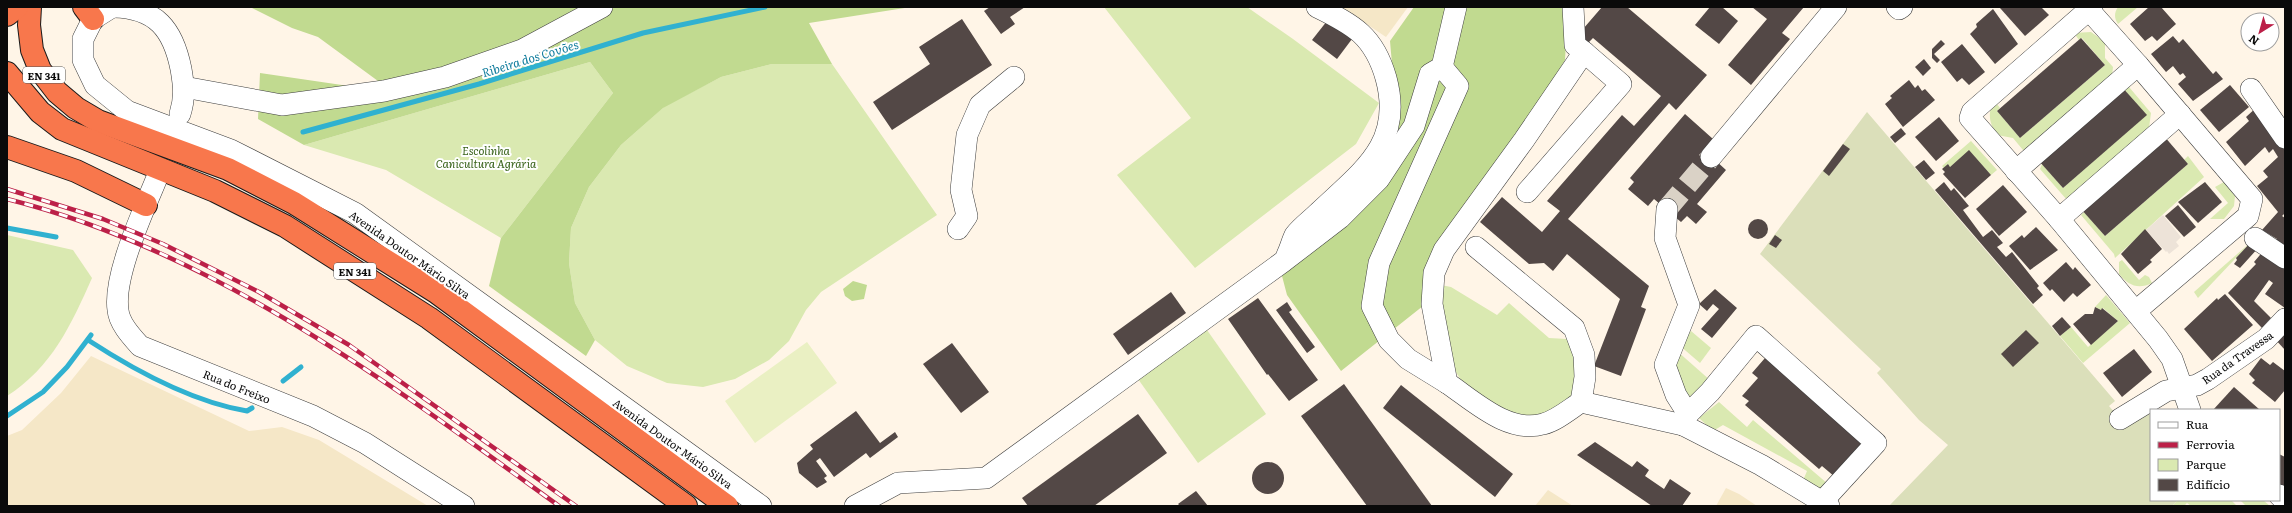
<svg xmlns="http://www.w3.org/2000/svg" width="2292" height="513" font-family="Literata,serif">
  <rect width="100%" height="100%" fill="#fff5e7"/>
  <g fill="#f5e7c7">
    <polygon points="1341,7 1408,7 1386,37"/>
    <polygon points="91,356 249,431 282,427 319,440 428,506 7,506 7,436 22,430 61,393"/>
    <polygon points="1726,488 1739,494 1757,506 1716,506"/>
    <polygon points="1548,490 1573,506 1535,506"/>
  </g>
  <g fill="#dae9b1">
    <polygon points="1104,7 1247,7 1293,39 1379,103 1356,144 1195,268 1117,175 1191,118"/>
    <path d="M 2118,7 L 2138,7 L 2118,24 C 2114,18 2114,13 2118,7 Z"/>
    <path d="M 2091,32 L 2105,42 L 2105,58 L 2113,67 L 2112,76 L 2027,150 L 2023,150 L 2013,138 L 1997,135 C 1991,125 1988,119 1991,107 L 1997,104 L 2000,108 L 1997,111 L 2020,138 L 2105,65 L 2082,38 L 2079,40 L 2074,33 Z"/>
    <polygon points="590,62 613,93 501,238 386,170 304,145"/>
    <polygon points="772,64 832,64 937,215 821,292 806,310 789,341 769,360 735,379 703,387 667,383 627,366 595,340 575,303 569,263 571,228 589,187 621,145 665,106 721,77"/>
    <polygon points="2122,87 2129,87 2151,113 2149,128 2067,200 2040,169 2042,164 2063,188 2146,115"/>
    <polygon points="1971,141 1997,170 1991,175 1969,151 1950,167 1948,164 1944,168 1942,166"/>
    <polygon points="2188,156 2204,177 2115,258 2114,254 2081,215 2084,212 2105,236 2188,164 2184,160"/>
    <polygon points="2224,182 2235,196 2234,206 2224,219 2210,219 2228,203 2215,187"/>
    <path d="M 7,235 L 73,250 L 92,278 C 71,325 52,367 7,396 Z"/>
    <polygon points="2252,241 2198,298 2194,292"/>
    <path d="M 2122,260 L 2139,280 L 2145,275 L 2149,277 L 2152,283 C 2138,290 2128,285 2119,274 L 2119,262 Z"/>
    <polygon points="1441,285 1451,287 1497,315 1509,303 1549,338 1567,339 1578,358 1572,401 1550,412 1525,417 1508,414 1464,385 1454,369 1441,325"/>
    <polygon points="2106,295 2130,323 2083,363 2060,336 2071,327 2088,347 2118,321 2103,308 2101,310 2095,307"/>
    <polygon points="1207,330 1266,414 1198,463 1138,379"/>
    <polygon points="1691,331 1711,348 1700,363 1679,345"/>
    <polygon points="1677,351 1711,381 1691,403 1676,372"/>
    <polygon points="1719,402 1747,427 1753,420 1828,484 1822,490 1802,483 1807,471 1723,425 1713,431 1699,418"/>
    <polygon points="2178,500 2231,500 2237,506 2191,506 2187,503 2184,506 2172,506"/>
    <polygon points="2240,500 2263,500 2270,506 2246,506"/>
  </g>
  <g fill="#c1da90">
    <polygon points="250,7 911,7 809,23 832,64 772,64 721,77 663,108 621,145 589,187 571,228 569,263 575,303 595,340 586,356 489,286 501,238 613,93 590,62 304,145 258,119 260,73 383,91 378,81 318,37 292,28"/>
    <polygon points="1414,7 1568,7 1565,60 1518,137 1429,261 1428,302 1341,371 1287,295 1282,276 1311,251 1370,167 1395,98 1390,41"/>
    <polygon points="853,281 867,285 864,299 852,301 845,296 843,289"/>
  </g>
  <polygon fill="#dbdfba" points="1867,112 2115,401 2109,406 2120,419 2151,412 2151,500 2178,500 2172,506 1889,506 1948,445 1919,420 1877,373 1881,369 1760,254"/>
  <polygon fill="#eaf0c3" points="807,342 837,383 755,443 725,401"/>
  <polygon fill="#ede3d8" points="2163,215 2181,237 2176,242 2179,246 2169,254 2167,251 2166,252 2146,230"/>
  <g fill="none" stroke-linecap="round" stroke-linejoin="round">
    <g stroke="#30b1d0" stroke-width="5">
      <polyline points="303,132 479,84 643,33 765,7"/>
      <polyline points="7,228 56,237"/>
      <path d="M 88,340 C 134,370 193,402 247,411 L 252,408"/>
      <polyline points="283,381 301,367"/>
      <polyline points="7,416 43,392 67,367 91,335"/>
    </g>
  </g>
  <g fill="#534846">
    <polygon points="990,7 1025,7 1010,17 1015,24 1001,34 984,11"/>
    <polygon points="1602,7 1627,7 1707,75 1676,110 1669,103 1568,219 1649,286 1641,307 1646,309 1621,376 1594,366 1620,299 1567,254 1553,271 1544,263 1529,264 1480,222 1502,197 1542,232 1560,211 1547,201 1622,115 1634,126 1661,96 1593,38 1587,44 1577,36"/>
    <polygon points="1710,7 1722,7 1738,21 1719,44 1695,25"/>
    <polygon points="1752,7 1804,7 1782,33 1790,39 1751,85 1728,65 1767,19"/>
    <polygon points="2002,7 2041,7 2049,15 2025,36 2000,8"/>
    <polygon points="2149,7 2161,7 2176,24 2157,41 2152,36 2145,41 2130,24"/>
    <polygon points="1993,9 2018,44 1995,64 1970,34 1977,27 1976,24"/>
    <polygon points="962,19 992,65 892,130 873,102 930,64 919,47"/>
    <polygon points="1327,21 1352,39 1337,59 1312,40"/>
    <polygon points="2173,36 2179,43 2183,39 2213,74 2216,71 2223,79 2193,101 2178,84 2186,77 2183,73 2180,75 2173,66 2166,72 2151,54"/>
    <polygon points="2081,38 2105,65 2020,138 1997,111"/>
    <polygon points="1941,40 1945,44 1934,54 1940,60 1937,63 1932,58 1932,49"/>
    <polygon points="1962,44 1985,72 1969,85 1962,78 1957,82 1941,62"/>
    <polygon points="1924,59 1931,68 1923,76 1915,67"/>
    <polygon points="1909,80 1915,88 1918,85 1922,91 1925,89 1935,100 1903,127 1885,104 1892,98 1890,96"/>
    <polygon points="2230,85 2249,107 2219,132 2200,110"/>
    <polygon points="2122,87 2147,115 2063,188 2039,161"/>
    <polygon points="2258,106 2285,145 2285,213 2282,216 2285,218 2285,255 2272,246 2277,239 2262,230 2278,212 2257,186 2268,177 2263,171 2278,157 2273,149 2269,153 2265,147 2245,166 2226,142 2249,121 2246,117"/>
    <polygon points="1685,114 1713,139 1704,150 1726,170 1697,204 1707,212 1696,224 1687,216 1681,222 1654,199 1648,206 1628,189 1634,182 1630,178"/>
    <polygon points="1939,117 1959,141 1936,161 1915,137"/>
    <polygon points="1901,128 1906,134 1895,143 1890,137"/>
    <polygon points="2164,136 2188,164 2105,236 2081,209"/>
    <polygon points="1843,144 1850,149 1829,176 1823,171"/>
    <polygon points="1969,150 1991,175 1965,198 1943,174 1945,172 1942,169 1948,164 1950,167"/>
    <polygon points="1924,160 1935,173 1926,180 1915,167"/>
    <polygon points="1944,182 1951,191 1954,188 1969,206 1963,210 1983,237 1992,230 2003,243 1997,247 2006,257 2012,252 2039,286 2037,288 2043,295 2033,304 1935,190"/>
    <polygon points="2205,182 2222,202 2198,223 2178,202"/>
    <polygon points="2003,185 2027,212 1999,236 1976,209"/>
    <polygon points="2178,205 2196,227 2184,237 2165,216"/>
    <circle cx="1758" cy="229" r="10"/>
    <polygon points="2036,227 2058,250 2030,270 2009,246 2022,235 2024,238"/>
    <polygon points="2145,229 2162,249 2150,260 2152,262 2138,274 2121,254"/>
    <polygon points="1775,235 1782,240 1776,248 1769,244"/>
    <polygon points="2252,241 2259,247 2240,268 2234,264 2237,260 2236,258"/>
    <polygon points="2265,249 2273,260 2283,268 2285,266 2285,308 2265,294 2273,283 2269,280 2254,301 2271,318 2262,328 2228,293 2256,264 2254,262"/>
    <polygon points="2066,262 2073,270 2075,267 2091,285 2077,297 2073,293 2064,302 2052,289 2050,291 2043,283"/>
    <polygon points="1715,289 1737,308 1712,338 1701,329 1719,309 1713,304 1707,311 1699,304"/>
    <polygon points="1171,292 1186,313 1128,355 1113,334"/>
    <polygon points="2225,294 2253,325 2212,361 2184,329 2217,298 2218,300"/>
    <polygon points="1258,298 1318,380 1289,401 1268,374 1267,375 1228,319"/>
    <polygon points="1287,302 1292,310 1289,312 1315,347 1307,353 1276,310"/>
    <polygon points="2095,307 2101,310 2102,308 2118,321 2091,345 2073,324 2085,314 2093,314"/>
    <polygon points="2062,317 2071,327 2060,336 2052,326"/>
    <polygon points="2285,325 2285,350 2275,339"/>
    <polygon points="2026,330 2039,343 2013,367 2001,354"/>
    <polygon points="952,343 989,392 961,413 923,364"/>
    <polygon points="2134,349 2152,372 2122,397 2103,373"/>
    <polygon points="1765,358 1864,444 1835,477 1822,466 1819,469 1745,405 1749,401 1742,396 1758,378 1752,373"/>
    <polygon points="2261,358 2270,365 2273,362 2285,371 2285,390 2275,402 2252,383 2255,380 2249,374"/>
    <polygon points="1344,384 1432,506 1367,506 1301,416"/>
    <polygon points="1401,385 1513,474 1495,497 1383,408"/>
    <polygon points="2234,387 2260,410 2213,410"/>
    <polygon points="856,411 880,443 895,432 898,437 870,458 866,453 834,477 820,458 816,461 827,476 824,478 827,482 817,488 799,473 797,463 813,449 810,445"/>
    <polygon points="1138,414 1167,453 1094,506 1028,506 1022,498"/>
    <polygon points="1595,442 1632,467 1637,461 1649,470 1645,476 1664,489 1670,479 1691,493 1682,506 1652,506 1577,455"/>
    <polygon points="2279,454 2285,457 2285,489 2279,483"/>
    <circle cx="1268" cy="478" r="16"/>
    <polygon points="1196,491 1208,506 1180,506 1178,504"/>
  </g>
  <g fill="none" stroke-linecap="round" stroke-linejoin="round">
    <polyline stroke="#dad2c6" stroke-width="21" stroke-dasharray="21 10" stroke-linecap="butt" points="1667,209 1711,157"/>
    <g stroke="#3d3d3d" stroke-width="22">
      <g id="minor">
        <polyline points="112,7 93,19 83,39 83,60 95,85 127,111 231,150 355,213 761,506"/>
        <path d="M 114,7 C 156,8 173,29 181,69 C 184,86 185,98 180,114"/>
        <polyline points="1573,7 1575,45 1584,52"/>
        <polyline points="1897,7 1899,9 1902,7"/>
        <polyline points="2092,7 1972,112 1970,118 2059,219 2158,339 2172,359 2190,410"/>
        <polyline points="2089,10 2138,65 2252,199 2248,216 2136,311"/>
        <polyline points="1442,67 1458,86 1379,263 1372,306 1389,340 1408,359 1447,383"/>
        <polyline points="184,87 282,105 384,91 445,77 522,50 602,7"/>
        <polyline points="2251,89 2285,138"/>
        <polyline points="1711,157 1836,7"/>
        <polyline points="2016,171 2138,65"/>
        <path d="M 156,180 C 143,212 113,276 118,310 C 119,323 131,336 140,346 L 313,416 L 365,443 L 464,506"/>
        <path d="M 1527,192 L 1621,84 L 1584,52 L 1524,140 L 1444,250 L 1434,273 L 1432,304 L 1447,383 C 1474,401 1508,434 1543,424 C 1556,421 1570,409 1581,402 L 1683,425"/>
        <polyline points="1667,209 1665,238 1689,305 1665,365 1676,395 1688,414 1683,425 1761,465 1829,506"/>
        <polyline points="2059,219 2180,114"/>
        <polyline points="958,229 967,216 961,190 967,135 980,105 1014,77"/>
        <polyline points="2255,238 2285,258"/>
        <polyline points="1476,247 1574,328 1584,355 1585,377 1581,402"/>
        <path d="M 1287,255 C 1290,249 1292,241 1295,235 C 1301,227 1312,219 1319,212 C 1362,171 1404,144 1386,78 C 1374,36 1354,25 1317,7"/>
        <polyline points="1688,414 1710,392 1756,336 1876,443 1822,502"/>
        <polyline points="2120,419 2166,391 2197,385 2208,379 2266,339 2285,319"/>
        <polyline points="2279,495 2285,501"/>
        <polyline points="855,506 898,483 986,478 1284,261 1340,218 1379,179 1414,126 1430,74 1442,67 1456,7"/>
      </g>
    </g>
    <g stroke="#1b1b1b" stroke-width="24">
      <g id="highway">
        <polyline points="30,7 29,25 32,50 40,70 57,92 76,108 98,121 228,169 294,203 436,292 727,506"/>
        <polyline points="84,7 93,19"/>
        <polyline points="7,15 17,7"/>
        <polyline points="7,73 40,112 62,129 215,191 285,226 429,318 686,506"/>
        <polyline points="7,147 76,171 146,205"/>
      </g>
    </g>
    <use href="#minor" stroke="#fff" stroke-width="21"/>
    <use href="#highway" stroke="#f8774c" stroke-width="22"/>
    <g stroke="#bc2048" stroke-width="4.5">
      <g id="rail">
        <polyline points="7,189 103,219 163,244 259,292 349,345 576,506"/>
        <path d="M 7,199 C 214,251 389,383 559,506"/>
      </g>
    </g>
    <use href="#rail" stroke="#fff" stroke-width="3" stroke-dasharray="9" stroke-linecap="butt"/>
  </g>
  <g text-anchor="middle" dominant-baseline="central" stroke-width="4" stroke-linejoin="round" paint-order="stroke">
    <g fill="#fff" stroke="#545454" stroke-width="1">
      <rect x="23" y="67" width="42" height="16" rx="3"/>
      <rect x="334" y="263" width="42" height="16" rx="3"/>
    </g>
    <g font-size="10" font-weight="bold" fill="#0a0a0a">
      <text x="44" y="75">EN 341</text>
      <text x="355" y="271">EN 341</text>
    </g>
    <g font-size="11" font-style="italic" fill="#38621a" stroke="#fff">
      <text x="486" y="150">Escolinha<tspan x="486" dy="13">Canicultura Agrária</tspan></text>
    </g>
    <g font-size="11" fill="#0a0a0a" stroke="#fff">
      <text transform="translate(410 254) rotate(35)">Avenida Doutor Mário Silva</text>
      <text transform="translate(2237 357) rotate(-35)">Rua da Travessa</text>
      <text transform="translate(237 386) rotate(22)">Rua do Freixo</text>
      <text transform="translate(673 443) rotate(36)">Avenida Doutor Mário Silva</text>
    </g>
    <g font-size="12" font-style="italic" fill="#127d9d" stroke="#fff">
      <text transform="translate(530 58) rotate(-17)">Ribeira dos Covões</text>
    </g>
  </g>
  <rect width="2292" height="513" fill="none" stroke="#0a0a0a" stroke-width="16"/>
  <rect x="2150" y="409" width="130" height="92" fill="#ffffff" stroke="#9d9d9d"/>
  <rect x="2158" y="422" width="20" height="6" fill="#ffffff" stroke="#9d9d9d"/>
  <text x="2186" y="429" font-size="12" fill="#0a0a0a">Rua</text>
  <rect x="2158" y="442" width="20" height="6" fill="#bc2048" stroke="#9d9d9d"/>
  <text x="2186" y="449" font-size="12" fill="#0a0a0a">Ferrovia</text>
  <rect x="2158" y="459" width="20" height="12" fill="#dae9b1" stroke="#9d9d9d"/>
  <text x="2186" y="469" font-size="12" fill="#0a0a0a">Parque</text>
  <rect x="2158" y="479" width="20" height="12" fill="#534846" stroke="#9d9d9d"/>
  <text x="2186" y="489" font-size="12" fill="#0a0a0a">Edifício</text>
  <g transform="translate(2260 32) rotate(217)"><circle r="19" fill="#ffffff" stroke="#9d9d9d"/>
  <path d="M0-3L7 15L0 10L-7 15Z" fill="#bc2048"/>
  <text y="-6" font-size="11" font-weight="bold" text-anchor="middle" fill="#0a0a0a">N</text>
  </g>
</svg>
